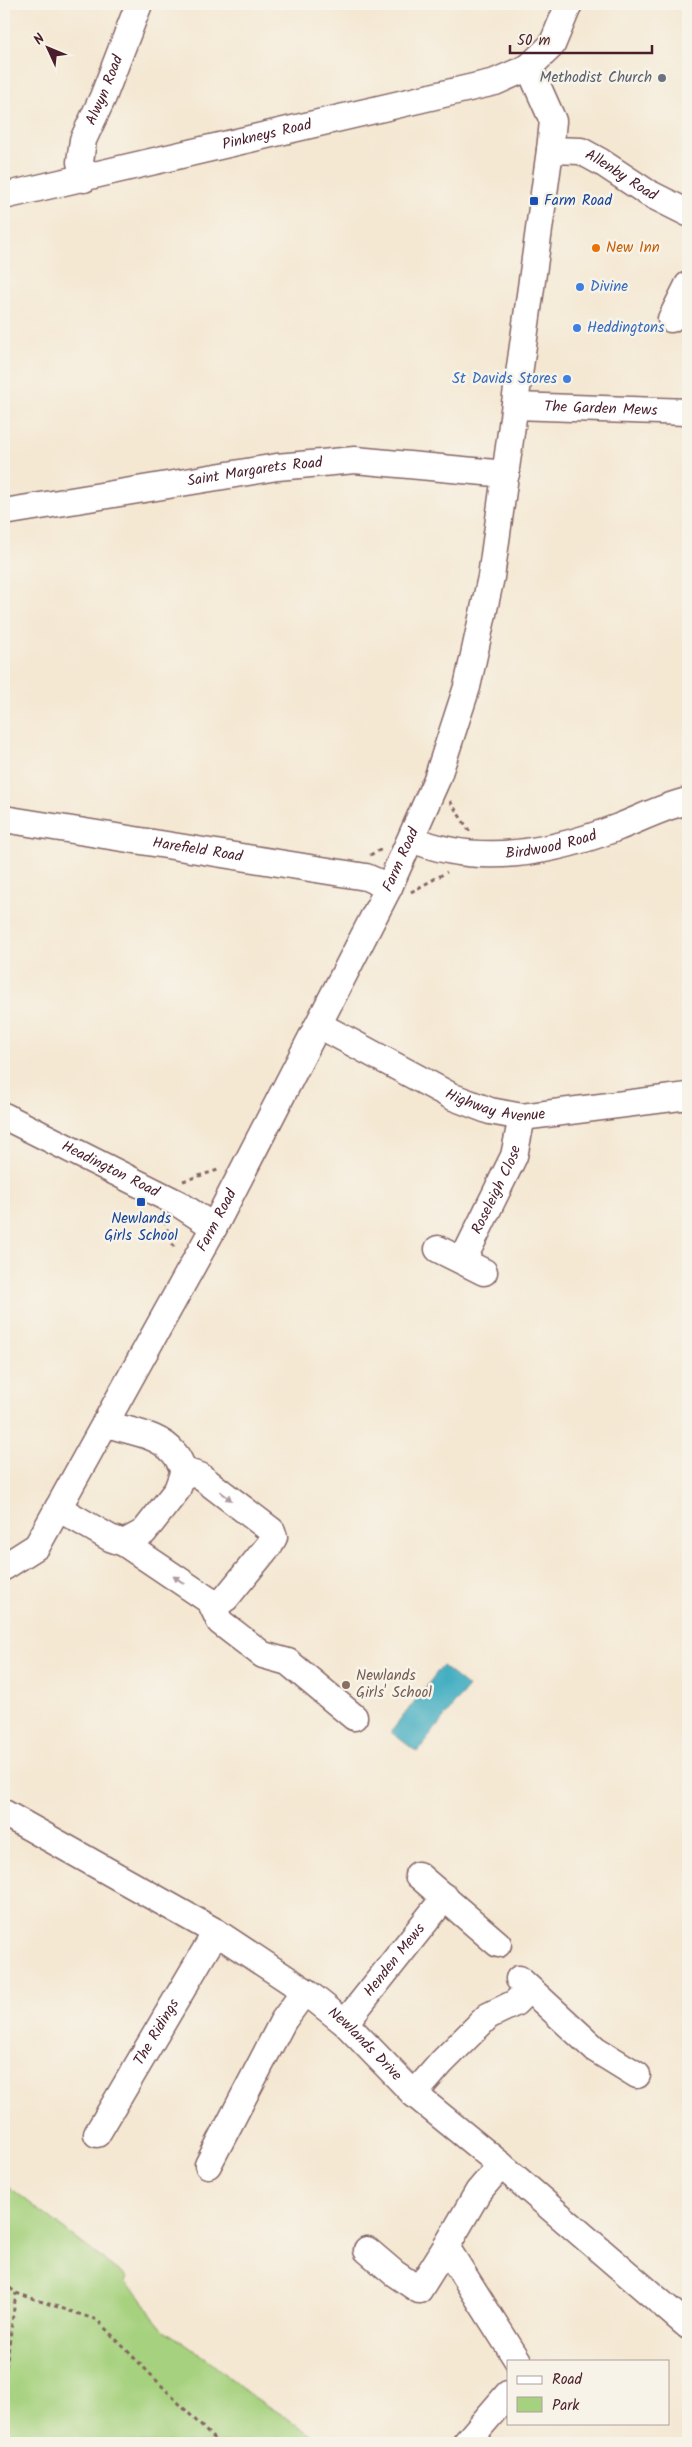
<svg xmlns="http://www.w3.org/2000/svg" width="692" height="2447" font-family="Kalam,sans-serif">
  <rect width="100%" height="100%" fill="#f7f3e8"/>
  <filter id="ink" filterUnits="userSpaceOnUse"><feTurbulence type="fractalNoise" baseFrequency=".02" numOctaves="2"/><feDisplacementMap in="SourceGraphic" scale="10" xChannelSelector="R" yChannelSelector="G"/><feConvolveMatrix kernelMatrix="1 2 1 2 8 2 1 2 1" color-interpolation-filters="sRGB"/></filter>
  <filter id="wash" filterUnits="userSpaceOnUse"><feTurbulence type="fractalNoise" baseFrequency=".0096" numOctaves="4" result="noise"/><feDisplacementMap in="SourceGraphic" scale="20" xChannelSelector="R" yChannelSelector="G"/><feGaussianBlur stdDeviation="1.12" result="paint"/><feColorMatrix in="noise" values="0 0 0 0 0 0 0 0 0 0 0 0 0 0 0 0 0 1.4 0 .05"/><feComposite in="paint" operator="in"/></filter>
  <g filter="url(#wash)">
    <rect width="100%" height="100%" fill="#f4e8d3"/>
    <polygon fill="#a6d17e" stroke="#787854" points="4,2183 127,2278 125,2282 141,2297 152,2316 163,2329 208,2360 246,2392 284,2416 322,2443 4,2443"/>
    <polygon fill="#44afc2" stroke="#476776" points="442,1666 468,1687 417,1752 391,1732"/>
  </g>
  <g filter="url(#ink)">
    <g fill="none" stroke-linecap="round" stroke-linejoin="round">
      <g stroke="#866566" stroke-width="29">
        <g id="minor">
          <path id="s1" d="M 550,150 L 581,151 L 601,162 L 648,193 L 688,213"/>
          <path id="s2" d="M 84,179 L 80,162 L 83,140 L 103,97 L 139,4"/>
          <path id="s3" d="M 4,196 L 495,82 L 529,67 L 552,45 L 569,4"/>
          <polyline points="671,319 688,285"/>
          <path id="s4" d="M 515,406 L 688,412"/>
          <path id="s5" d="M 4,512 L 277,467 L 355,460 L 506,474"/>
          <path id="s6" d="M 4,819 L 366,877 L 389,887"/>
          <path id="s7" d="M 412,839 C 478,867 551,853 616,828 C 640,819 664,806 688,801"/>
          <path id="s8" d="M 319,1025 L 453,1097 L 490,1111 L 522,1117 L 688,1096"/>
          <path id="s9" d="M 4,1116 L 179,1204 L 214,1227"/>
          <polyline points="438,1249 484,1272"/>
          <path id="s10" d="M 463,1260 L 514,1156 L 522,1117"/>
          <path d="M 58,1508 L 110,1538 L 124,1543 L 144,1532 L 177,1490 L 184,1471 C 181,1465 179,1458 174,1453 C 158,1433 128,1432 105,1423"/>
          <polyline points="124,1543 210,1601 219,1603 226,1598 270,1544 274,1537 272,1531 200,1476 184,1471"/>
          <path id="s11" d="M 4,1567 L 37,1546 L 214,1227 L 389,887 L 437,779 L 467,687 L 491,577 L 550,150 L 553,121 L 529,67"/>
          <polyline points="210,1601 220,1622 263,1655 288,1662 354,1717"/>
          <path id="s12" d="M 4,1813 L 216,1932 L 305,1991 L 345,2023 L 414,2094 L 501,2165 L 688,2326"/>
          <polyline points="418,1875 498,1944"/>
          <polyline points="519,1979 595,2049 637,2075"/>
          <path id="s13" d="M 345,2023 L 445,1897"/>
          <polyline points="414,2094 442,2062 488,2016 515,2003 529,1989"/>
          <path id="s14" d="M 97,2134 L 216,1932"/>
          <polyline points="208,2165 283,2021 305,1991"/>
          <polyline points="501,2165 478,2192 446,2247 518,2361"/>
          <polyline points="367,2250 394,2273 419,2290 446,2247"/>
          <polyline points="466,2443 508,2394"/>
        </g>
      </g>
      <g stroke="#866566" stroke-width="3" stroke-dasharray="4 4" stroke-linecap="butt">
        <polyline points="450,801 470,832"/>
        <polyline points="370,855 382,849"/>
        <polyline points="411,892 447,872"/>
        <polyline points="183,1181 218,1170"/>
        <polyline points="164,1221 175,1250"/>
        <polyline points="4,2283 16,2293 97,2320 218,2443"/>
        <polyline points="4,2346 10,2348"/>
        <polyline points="4,2383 16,2293"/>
      </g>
      <use href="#minor" stroke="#fff" stroke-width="26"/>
    </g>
    <defs><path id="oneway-solid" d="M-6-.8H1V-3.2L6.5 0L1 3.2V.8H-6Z" transform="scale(1.25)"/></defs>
    <g fill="#ae9aa0">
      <use href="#oneway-solid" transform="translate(226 1496) rotate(38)"/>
      <use href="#oneway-solid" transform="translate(179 1580) rotate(-146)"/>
    </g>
  </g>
  <circle fill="#6b7280" stroke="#f7f3e8" stroke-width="2" cx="662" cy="78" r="5"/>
  <g fill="#1a4fb4" stroke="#f7f3e8" stroke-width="2">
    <rect x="529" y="196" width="10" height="10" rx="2.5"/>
    <rect x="136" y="1197" width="10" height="10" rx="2.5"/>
  </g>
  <circle fill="#e8710a" stroke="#f7f3e8" stroke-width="2" cx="596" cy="248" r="5"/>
  <g fill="#3f7fe0" stroke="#f7f3e8" stroke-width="2">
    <circle cx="580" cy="287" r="5"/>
    <circle cx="577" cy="328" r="5"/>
    <circle cx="567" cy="379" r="5"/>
  </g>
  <circle fill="#8d6e63" stroke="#f7f3e8" stroke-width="2" cx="346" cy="1685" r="5"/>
  <g text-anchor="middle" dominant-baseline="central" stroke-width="5" stroke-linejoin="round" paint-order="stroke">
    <g font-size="15" fill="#5b616d" stroke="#f7f3e8" text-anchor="end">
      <text x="652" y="78">Methodist Church</text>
    </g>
    <g font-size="15" fill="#4a1f2b" stroke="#f7f3e8">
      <text stroke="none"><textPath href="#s2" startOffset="94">Alwyn Road</textPath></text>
      <text stroke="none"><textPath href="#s3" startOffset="270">Pinkneys Road</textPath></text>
      <text stroke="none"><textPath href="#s1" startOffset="78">Allenby Road</textPath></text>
      <text stroke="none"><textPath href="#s4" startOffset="86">The Garden Mews</textPath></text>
      <text stroke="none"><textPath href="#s5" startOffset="254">Saint Margarets Road</textPath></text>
      <text stroke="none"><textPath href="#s7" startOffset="142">Birdwood Road</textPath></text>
      <text stroke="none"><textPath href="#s6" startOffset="196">Harefield Road</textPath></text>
      <text stroke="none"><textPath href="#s11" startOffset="816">Farm Road</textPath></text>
      <text stroke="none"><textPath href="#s8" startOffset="196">Highway Avenue</textPath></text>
      <text stroke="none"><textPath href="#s9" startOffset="119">Headington Road</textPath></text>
      <text stroke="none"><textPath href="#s10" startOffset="78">Roseleigh Close</textPath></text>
      <text stroke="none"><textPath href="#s11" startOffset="411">Farm Road</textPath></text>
      <text stroke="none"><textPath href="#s13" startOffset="80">Henden Mews</textPath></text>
      <text stroke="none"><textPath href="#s14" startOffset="118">The Ridings</textPath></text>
      <text stroke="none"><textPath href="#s12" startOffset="430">Newlands Drive</textPath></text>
    </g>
    <g font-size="15" fill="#164399" stroke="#f7f3e8" text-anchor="start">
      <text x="544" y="201">Farm Road</text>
      <text x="141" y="1219" text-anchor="middle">Newlands<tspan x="141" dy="17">Girls School</tspan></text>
    </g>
    <g font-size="15" fill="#c56008" stroke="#f7f3e8" text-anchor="start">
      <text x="606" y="248">New Inn</text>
    </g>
    <g font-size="15" fill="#366cbe" stroke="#f7f3e8" text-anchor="start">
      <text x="590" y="287">Divine</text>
      <text x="587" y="328">Heddingtons</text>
      <text x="557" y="379" text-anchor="end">St Davids Stores</text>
    </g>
    <g font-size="15" fill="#785e54" stroke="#f7f3e8" text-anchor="start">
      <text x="356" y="1676">Newlands<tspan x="356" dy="17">Girls' School</tspan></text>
    </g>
  </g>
  <rect width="692" height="2447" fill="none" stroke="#f7f3e8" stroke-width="20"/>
  <rect x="507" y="2360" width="162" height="65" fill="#f7f3e8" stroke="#b29e9c"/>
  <rect x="517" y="2376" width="25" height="8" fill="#ffffff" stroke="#b29e9c"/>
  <text x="552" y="2384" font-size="15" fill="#4a1f2b">Road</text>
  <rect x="517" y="2397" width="25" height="15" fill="#a6d17e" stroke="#b29e9c"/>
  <text x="552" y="2410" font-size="15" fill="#4a1f2b">Park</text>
  <g transform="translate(48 48) rotate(314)" stroke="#f7f3e8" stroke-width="4" paint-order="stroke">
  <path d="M0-4L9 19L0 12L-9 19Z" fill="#4a1f2b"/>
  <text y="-8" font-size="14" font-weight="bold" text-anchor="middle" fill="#4a1f2b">N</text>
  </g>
  <path d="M510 45v8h142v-8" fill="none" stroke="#4a1f2b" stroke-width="2.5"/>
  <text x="517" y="45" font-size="15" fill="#4a1f2b" stroke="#f7f3e8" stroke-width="4" paint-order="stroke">50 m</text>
</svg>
